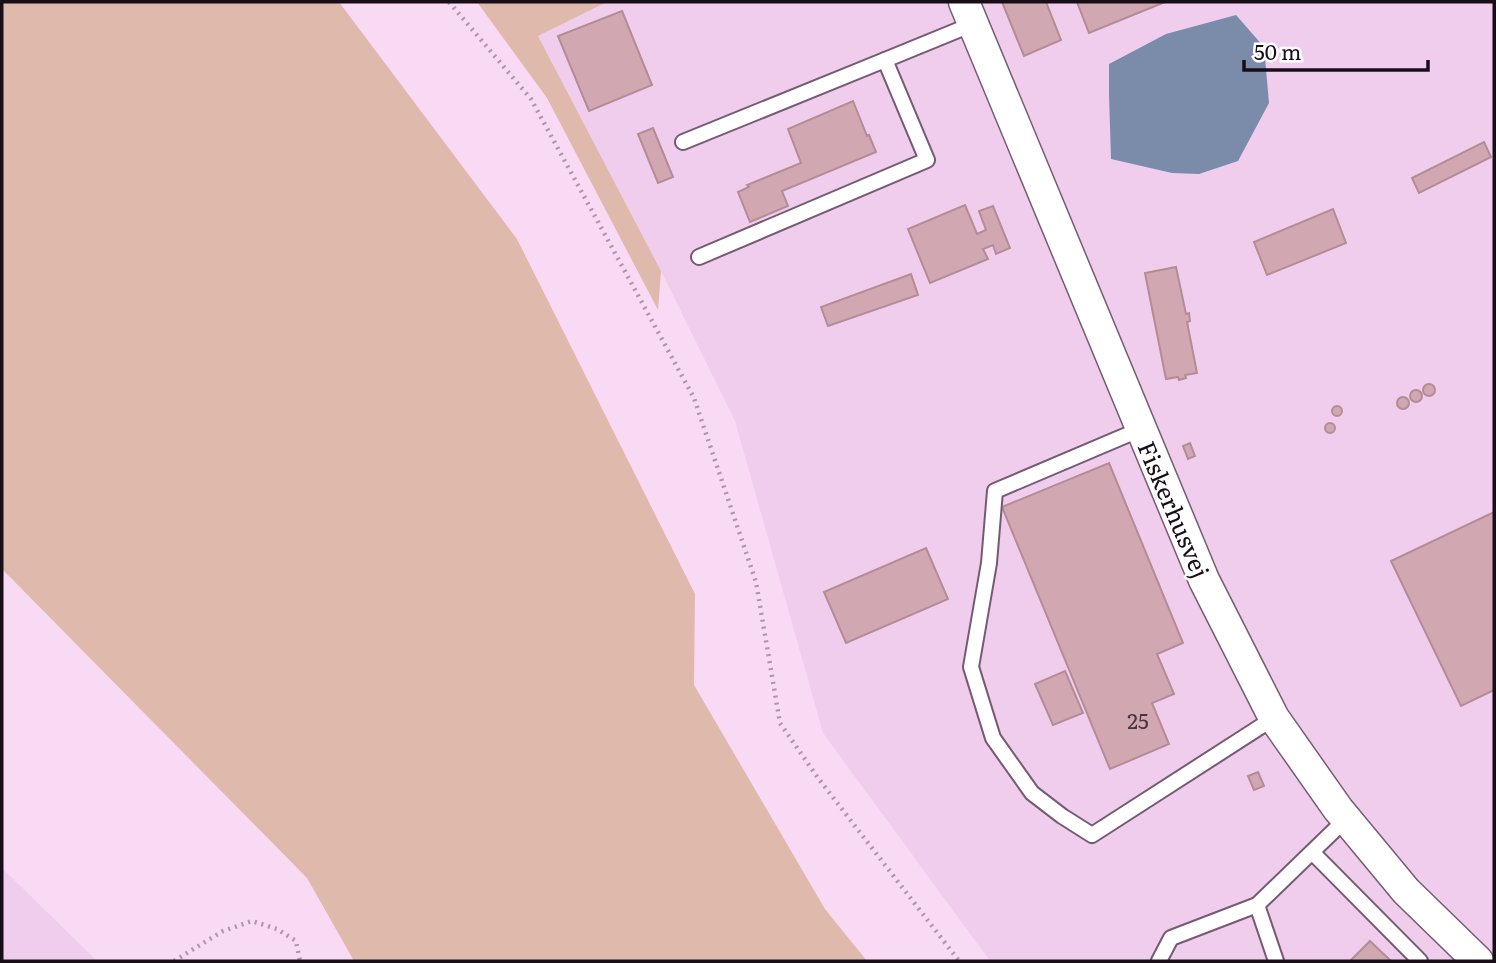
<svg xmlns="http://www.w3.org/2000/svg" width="1496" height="963" font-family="Literata,serif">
  <rect width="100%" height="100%" fill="#f8daf5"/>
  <g fill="#f1cded">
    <polygon points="607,2 1494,2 1494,961 990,961 823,733 735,421 661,271 538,36"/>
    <polygon points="2,868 97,961 2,961"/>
  </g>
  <g fill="#e0b9ad">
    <polygon points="2,2 339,2 517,239 695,594 694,685 825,909 867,961 354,961 307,878 2,569"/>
    <polygon points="477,2 607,2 538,36 661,271 658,310 547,98"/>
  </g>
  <polygon fill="#7a8ca9" points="1236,15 1264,47 1269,103 1238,161 1199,174 1172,173 1111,159 1109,95 1109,64 1166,34"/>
  <g fill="#d1a8b1" stroke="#b38c95" stroke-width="2">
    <polygon points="1002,2 1046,2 1061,40 1024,56"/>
    <polygon points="1077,2 1165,2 1089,33"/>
    <polygon points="622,11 652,85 589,111 558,36"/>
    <polygon points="853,101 867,136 869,135 876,152 782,191 788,206 750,222 738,192 749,187 747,185 801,163 788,129"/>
    <polygon points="653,128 673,177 658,183 638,134"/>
    <polygon points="1484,142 1491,157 1419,193 1412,178"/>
    <polygon points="965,205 977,234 986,230 979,211 993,206 1010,248 996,254 993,245 983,249 988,259 930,283 908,229"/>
    <polygon points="1333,209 1346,243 1267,275 1254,242"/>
    <polygon points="1176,267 1186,314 1189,313 1190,321 1187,322 1197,373 1185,375 1186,378 1179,380 1178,377 1166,379 1145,273"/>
    <polygon points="911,274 918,295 828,326 821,307"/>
    <circle cx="1429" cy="390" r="6"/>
    <circle cx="1416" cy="396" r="6"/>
    <circle cx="1403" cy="403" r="6"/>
    <circle cx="1337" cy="411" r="5"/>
    <circle cx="1330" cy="428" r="5"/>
    <polygon points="1190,443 1195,456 1188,459 1183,446"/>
    <polygon points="1109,463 1183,643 1157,654 1174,694 1152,703 1169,744 1110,769 1002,507"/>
    <polygon points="1494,512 1494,690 1461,706 1391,561"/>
    <polygon points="926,548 948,599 846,643 824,592"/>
    <polygon points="1065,671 1083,713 1053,725 1035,684"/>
    <polygon points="1258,772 1264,786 1254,790 1248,776"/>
    <polygon points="1370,941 1391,961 1350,961"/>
  </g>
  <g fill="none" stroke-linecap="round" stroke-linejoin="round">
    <g stroke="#755b72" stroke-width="18">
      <g id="lane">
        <polyline points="683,142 885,60"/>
        <polyline points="699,257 927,160 885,60 973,24"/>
        <polyline points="1141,429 995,491 989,563 971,667 993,738 1032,793 1062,816 1092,835 1274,718"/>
        <polyline points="1312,852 1420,961"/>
        <polyline points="1159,961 1171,938 1257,905"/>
        <polyline points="1276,961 1257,905 1346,819"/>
      </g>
    </g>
    <g stroke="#755b72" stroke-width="33">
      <polyline id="street" points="964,2 1204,580 1274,718 1338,809 1406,891 1478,961"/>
    </g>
    <g stroke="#ad95aa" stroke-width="4.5" stroke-dasharray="2 5" stroke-linecap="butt">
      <polyline points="449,2 531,99 694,398 756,582 780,723 818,778 959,961"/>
      <polyline points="174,961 223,931 252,921 277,929 296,941 300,961"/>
    </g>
    <use href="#lane" stroke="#fff" stroke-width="14"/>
    <use href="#street" stroke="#fff" stroke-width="30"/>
  </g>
  <g text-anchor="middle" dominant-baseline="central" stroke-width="5" stroke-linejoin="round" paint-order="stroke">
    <g font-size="21" fill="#46343e">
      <text x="1138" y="719">25</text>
    </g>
    <g font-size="24" fill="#180e17" stroke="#fff">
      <text transform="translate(1175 509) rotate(67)">Fiskerhusvej</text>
    </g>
  </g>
  <rect width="1496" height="963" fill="none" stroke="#180e17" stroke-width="7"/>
  <path d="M1244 60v10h184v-10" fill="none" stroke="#180e17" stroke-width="3.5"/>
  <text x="1254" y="60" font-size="21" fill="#180e17" stroke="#ffffff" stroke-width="5" paint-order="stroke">50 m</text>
</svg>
